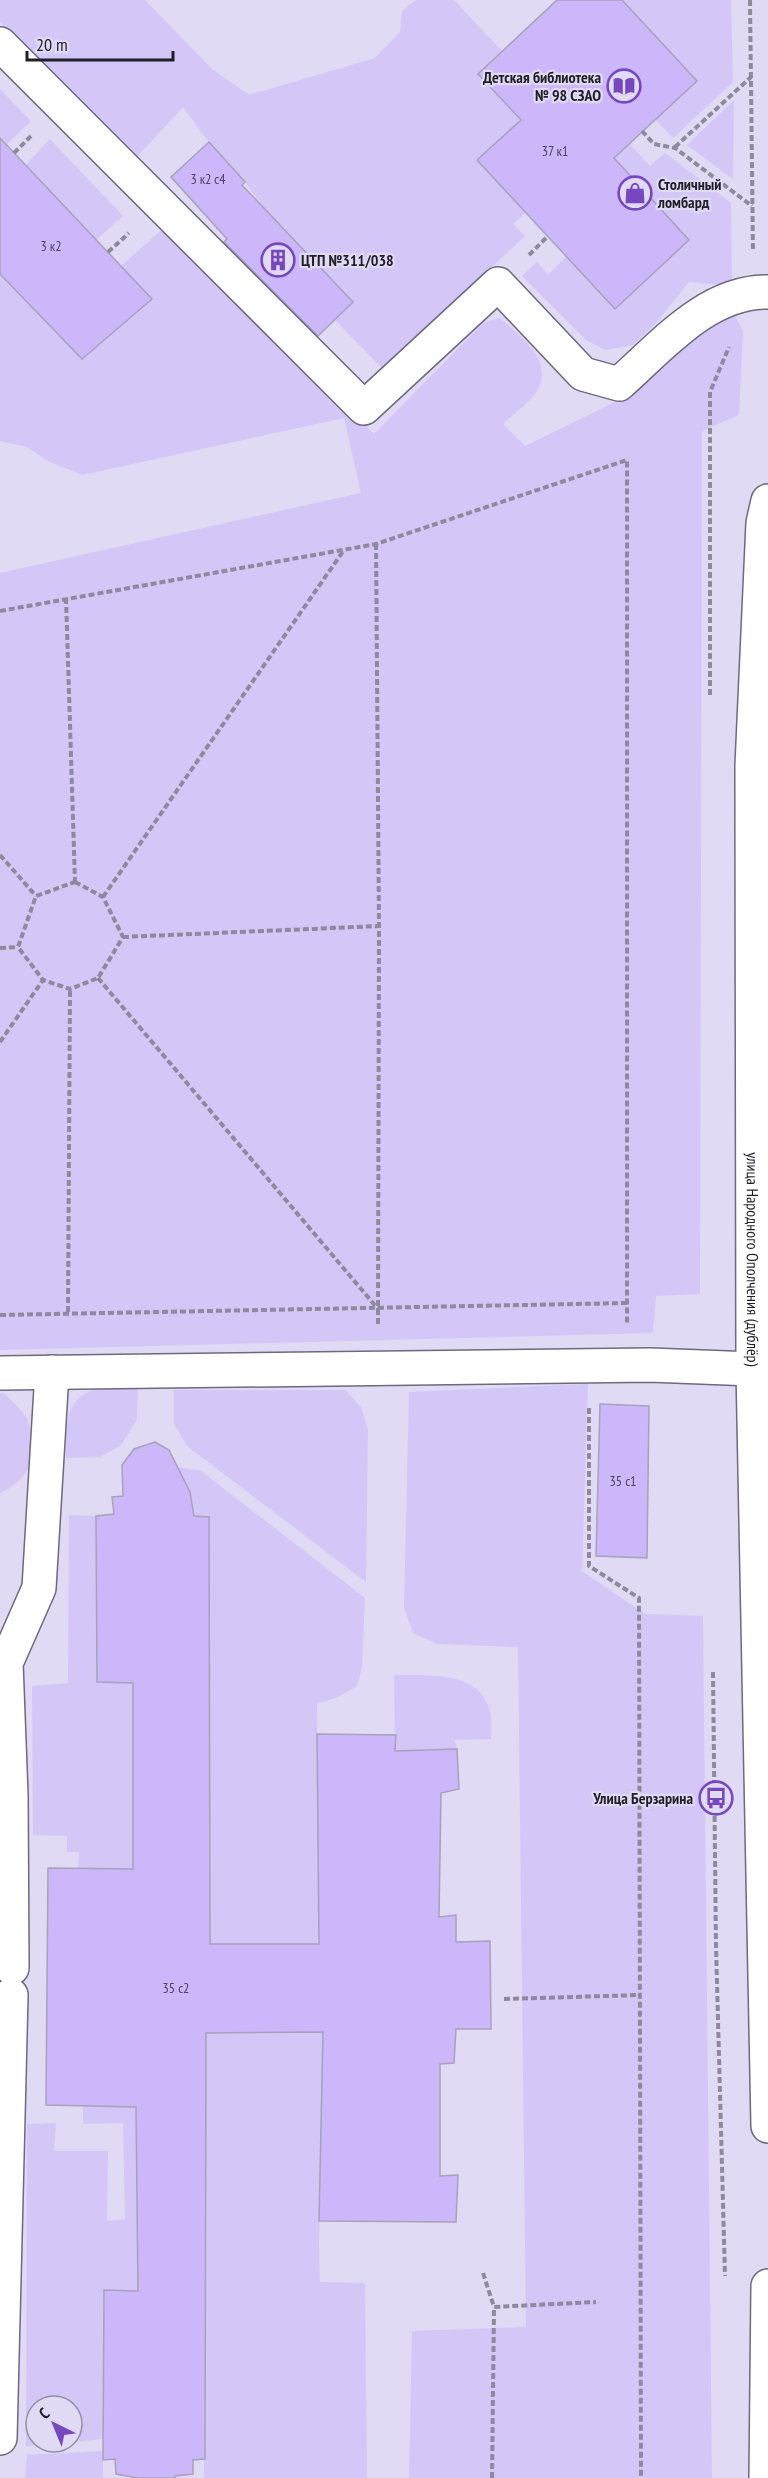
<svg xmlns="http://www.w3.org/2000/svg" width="768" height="2478" font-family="'PT Sans Narrow',sans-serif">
  <rect width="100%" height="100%" fill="#e1daf4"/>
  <g fill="#d4c6f7">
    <polygon points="0,0 145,0 212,69 249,95 375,58 400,32 402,11 416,0 454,0 502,51 478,74 521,120 526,212 513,224 525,236 383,369 335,320 353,301 262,205 245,182 209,142 183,107 136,158 0,22"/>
    <polygon points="622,0 731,0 733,82 673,138 655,119 697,81"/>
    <polygon points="0,89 31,121 6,145 0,139"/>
    <polygon points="734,100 733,179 687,145"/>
    <polygon points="50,139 123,216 96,240 26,165"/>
    <polygon points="629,143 650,166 665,153 731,203 732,286 689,282 655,324 633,345 605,350 586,340 522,276 537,262 548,275 567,256 615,309 689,240 614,158"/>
    <path d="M 165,227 L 374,434 L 483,323 L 500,318 C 520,336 555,360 537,391 C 531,401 512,415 503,424 L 525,446 L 627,396 L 710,318 L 735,316 L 743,331 L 739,415 L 702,431 L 700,1294 L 656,1296 L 653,1333 L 0,1350 L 0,573 L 361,493 L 344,418 L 82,475 L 48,461 L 27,447 L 0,441 L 0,274 L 82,359 L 152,299 L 121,266 Z"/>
    <polygon points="588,1384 582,1571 645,1614 703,1616 712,2478 409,2478 412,2331 526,2327 518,1647 437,1644 413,1633 404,1607 409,1392"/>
    <path d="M 138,1388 L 137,1420 L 120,1446 L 100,1457 L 66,1458 C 66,1434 63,1402 90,1391 C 103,1385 124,1388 138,1388 Z"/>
    <polygon points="174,1390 345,1390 361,1407 368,1430 366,1582 187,1446 174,1424"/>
    <path d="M 0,1393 L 5,1394 C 12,1402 22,1410 27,1419 C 30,1424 30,1432 31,1437 C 36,1463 25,1482 0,1493 Z"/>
    <polygon points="177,1467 201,1471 365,1598 362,1667 357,1686 338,1697 317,1704 319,1932 317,1944 208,1944 209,1517 194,1516 190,1496"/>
    <polygon points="69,1515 96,1516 97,1682 133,1683 133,1883 78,1869 79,1852 67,1852 67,1836 33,1835 32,1686 68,1683"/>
    <path d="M 394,1675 C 443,1675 499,1672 491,1739 L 455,1740 L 457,1749 L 395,1751 Z"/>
    <polygon points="323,2032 319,2244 320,2282 365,2283 367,2478 204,2478 206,2070 197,2046 206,2046 206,2033"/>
    <polygon points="83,2087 136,2089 138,2291 104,2290 103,2439 72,2442 72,2406 36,2406 36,2442 71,2442 26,2446 27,2124 56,2123 54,2151 108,2151 107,2221 125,2219 123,2123 83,2124"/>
    <polygon points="103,2451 103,2478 25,2478 27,2455"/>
  </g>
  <g fill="#cbb7fa" stroke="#a8a1b9" stroke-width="1.5">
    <polygon points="557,0 622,0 697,81 614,158 689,240 615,309 477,160 521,120 478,74"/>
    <polygon points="0,138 152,299 82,359 0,274"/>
    <polygon points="209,142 245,182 242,185 353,302 318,336 224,242 227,239 171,177"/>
    <polygon points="600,1404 649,1406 647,1558 596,1556"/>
    <polygon points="155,1442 169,1450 190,1492 194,1516 209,1517 210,1944 319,1944 317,1734 396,1735 395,1751 457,1749 459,1789 441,1793 439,1917 456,1915 456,1942 490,1941 491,2029 456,2029 454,2063 440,2064 440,2176 458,2175 456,2222 319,2221 323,2032 206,2033 205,2459 193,2460 193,2474 175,2476 175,2478 137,2478 116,2474 115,2459 103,2460 104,2290 138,2291 136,2107 46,2105 48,1868 133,1869 133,1683 97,1682 96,1516 114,1514 112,1497 123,1496 122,1465 134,1449"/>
  </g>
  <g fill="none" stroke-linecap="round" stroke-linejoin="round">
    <g stroke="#6f687f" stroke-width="36">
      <g id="minor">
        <path d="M 0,44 L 364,408 L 498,284 L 583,374 L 619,384 C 661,347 707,291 768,292"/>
        <path id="s1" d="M 768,501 L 763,523 L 752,766 L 753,1369 L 768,2126"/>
        <polyline points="0,1373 650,1365 753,1369"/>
        <polyline points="12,1968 11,1795 6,1663 39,1588 52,1372"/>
        <polyline points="0,2438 11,1995"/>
        <polyline points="766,2478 768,2286"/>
      </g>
    </g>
    <g stroke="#8e899c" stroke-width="4" stroke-dasharray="6 3" stroke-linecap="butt">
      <polyline points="750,0 753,251"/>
      <polyline points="642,131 654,144 675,148 752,206"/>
      <polyline points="675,147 751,77"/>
      <polyline points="14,153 31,136"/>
      <polyline points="108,252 129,233"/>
      <polyline points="529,255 548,236"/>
      <polyline points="376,544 379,926 378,1326"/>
      <polyline points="66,598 75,882"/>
      <polyline points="0,611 376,544 627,460 627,1323"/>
      <polyline points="710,695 710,392 729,347"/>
      <polyline points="0,855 36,896"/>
      <polygon points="75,882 103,897 123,937 98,978 70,989 43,980 18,947 36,896"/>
      <polyline points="103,897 344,550"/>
      <polyline points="123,937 379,926"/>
      <polyline points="0,948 18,947"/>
      <polyline points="98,978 378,1309"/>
      <polyline points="0,1042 43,980"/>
      <polyline points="68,1312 70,989"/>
      <polyline points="0,1315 627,1303"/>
      <polyline points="589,1408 589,1566 639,1598 641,2478"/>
      <polyline points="713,1672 716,1946 725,2276"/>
      <polyline points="504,1999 640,1995"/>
      <polyline points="483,2273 494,2307 596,2302"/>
      <polyline points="492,2478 494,2307"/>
    </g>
    <use href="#minor" stroke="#fff" stroke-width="33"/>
  </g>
  <defs>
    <g id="library-ring" transform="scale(1.725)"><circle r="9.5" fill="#e1daf4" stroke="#7747bf" stroke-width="1.5"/><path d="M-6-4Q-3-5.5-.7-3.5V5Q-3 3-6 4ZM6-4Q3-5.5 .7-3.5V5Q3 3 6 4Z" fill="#7747bf"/></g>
    <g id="shop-ring" transform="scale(1.725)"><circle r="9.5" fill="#e1daf4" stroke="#7747bf" stroke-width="1.5"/><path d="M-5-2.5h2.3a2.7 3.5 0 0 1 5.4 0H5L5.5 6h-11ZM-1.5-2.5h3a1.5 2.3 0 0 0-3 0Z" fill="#7747bf"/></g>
    <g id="building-ring" transform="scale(1.725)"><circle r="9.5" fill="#e1daf4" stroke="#7747bf" stroke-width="1.5"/><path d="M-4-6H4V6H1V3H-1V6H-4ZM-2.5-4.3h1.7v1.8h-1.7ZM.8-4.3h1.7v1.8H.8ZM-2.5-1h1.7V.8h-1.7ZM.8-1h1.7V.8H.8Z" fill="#7747bf"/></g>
    <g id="bus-ring" transform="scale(1.725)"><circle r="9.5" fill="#e1daf4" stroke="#7747bf" stroke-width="1.5"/><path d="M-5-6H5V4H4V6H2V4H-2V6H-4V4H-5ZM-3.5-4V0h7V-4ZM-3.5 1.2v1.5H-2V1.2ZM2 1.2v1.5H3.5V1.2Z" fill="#7747bf"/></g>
  </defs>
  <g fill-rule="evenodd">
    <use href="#library-ring" x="624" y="86"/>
    <use href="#shop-ring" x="635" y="193"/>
    <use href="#building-ring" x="278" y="260"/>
    <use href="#bus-ring" x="716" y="1798"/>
  </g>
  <g text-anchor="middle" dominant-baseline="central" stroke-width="4.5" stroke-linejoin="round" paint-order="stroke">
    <g font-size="14" fill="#4b445c">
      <text x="555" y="151">37 к1</text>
      <text x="208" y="179">3 к2 с4</text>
      <text x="51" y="246">3 к2</text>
      <text x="623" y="1481">35 с1</text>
      <text x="176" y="1988">35 с2</text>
    </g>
    <g font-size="16" font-weight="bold" fill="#201e27" stroke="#e1daf4" text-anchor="end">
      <text x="601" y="77">Детская библиотека<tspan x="601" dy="18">№ 98 СЗАО</tspan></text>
      <text x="658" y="184" text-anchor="start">Столичный<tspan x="658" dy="18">ломбард</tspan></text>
      <text x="301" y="260" text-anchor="start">ЦТП №311/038</text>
      <text x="693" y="1798">Улица Берзарина</text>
    </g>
    <g font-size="16" fill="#201e27" stroke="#e1daf4">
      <text stroke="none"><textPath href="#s1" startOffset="759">улица Народного Ополчения (дублёр)</textPath></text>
    </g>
  </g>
  <g transform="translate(54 2424) rotate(317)"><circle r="28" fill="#e1daf4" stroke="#948fa2" stroke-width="1.5"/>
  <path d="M0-4.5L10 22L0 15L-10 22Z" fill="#7747bf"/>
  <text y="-9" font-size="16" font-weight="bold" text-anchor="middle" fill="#201e27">С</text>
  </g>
  <path d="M27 51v9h146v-9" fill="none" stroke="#201e27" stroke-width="3"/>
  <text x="36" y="51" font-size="18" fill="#201e27" stroke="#e1daf4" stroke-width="4.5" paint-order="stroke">20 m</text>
</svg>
